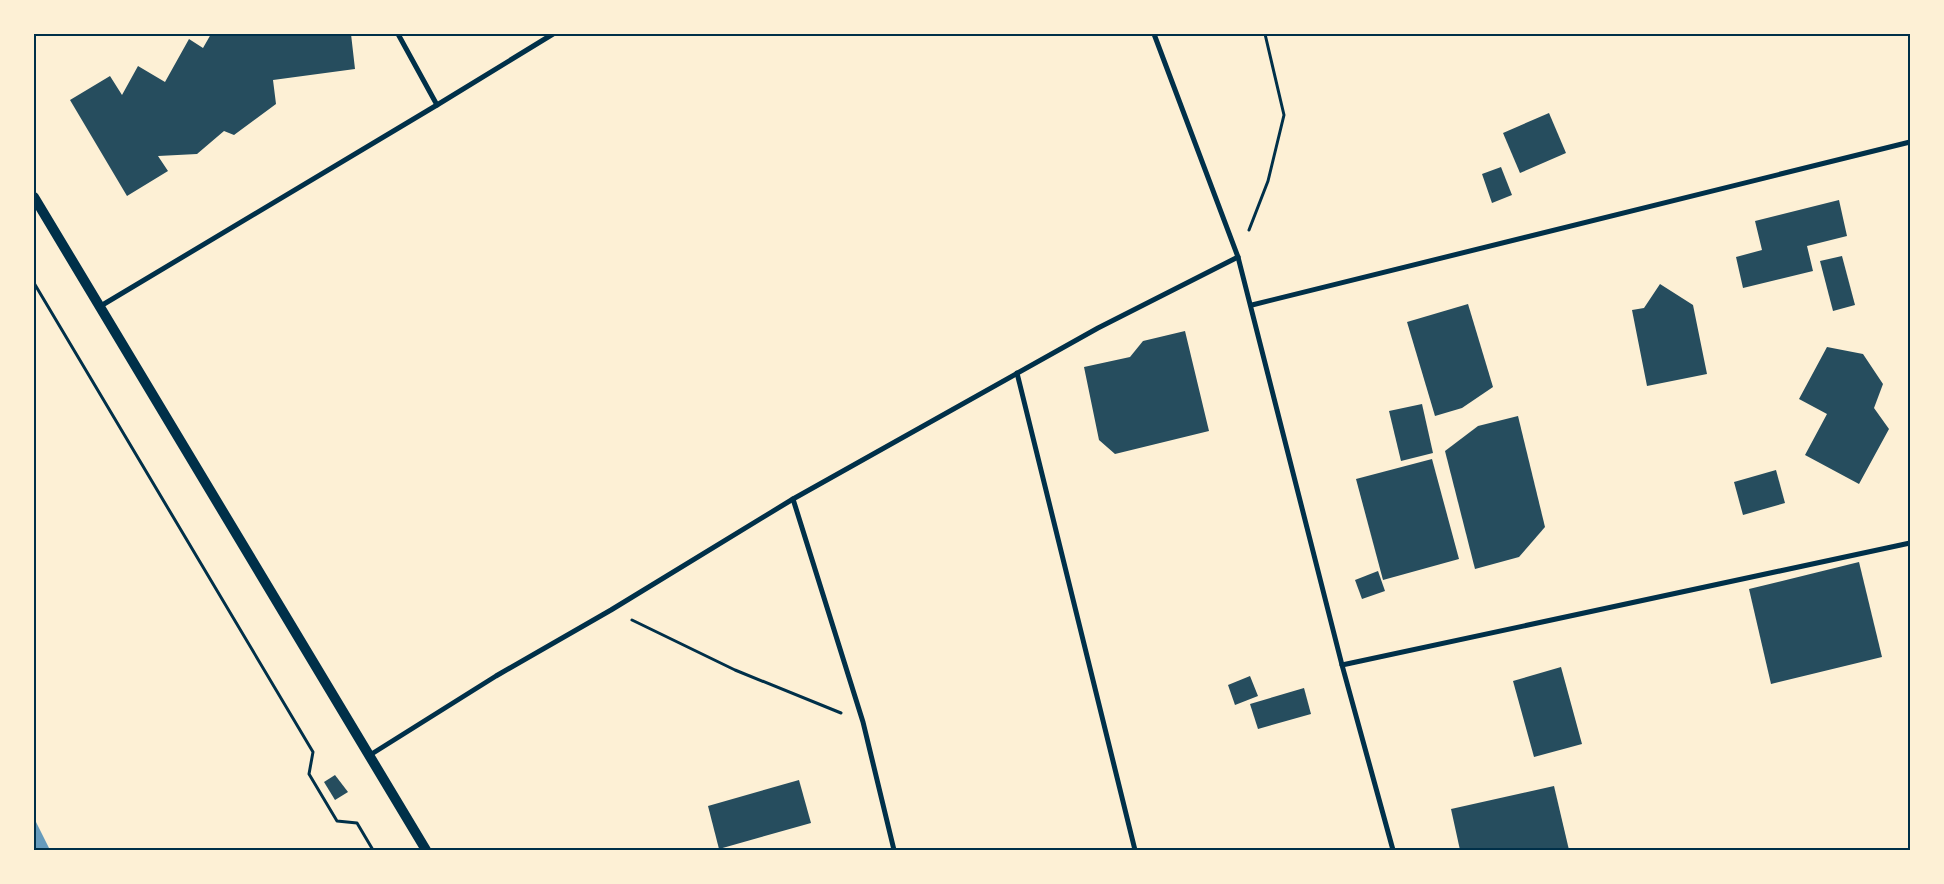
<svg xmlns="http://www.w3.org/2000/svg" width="1944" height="884" font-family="Arial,sans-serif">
  <rect width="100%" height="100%" fill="#fdf0d5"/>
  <polygon fill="#669bbc" points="34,818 50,850 34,850"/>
  <g fill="#264d5e">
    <polygon points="211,34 315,34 315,36 351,34 355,69 273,80 276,104 234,135 224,131 197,154 158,156 168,171 127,196 70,100 110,76 122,95 138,66 165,82 189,39 203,48"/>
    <polygon points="1549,113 1566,153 1520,173 1503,133"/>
    <polygon points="1501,167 1512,195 1492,203 1482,174"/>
    <polygon points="1839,200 1847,236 1807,246 1813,271 1743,288 1736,257 1762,250 1755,221"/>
    <polygon points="1842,256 1855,305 1833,311 1820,261"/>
    <polygon points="1660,284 1693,305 1707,374 1647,386 1632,310 1644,308"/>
    <polygon points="1468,304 1493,387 1462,408 1435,416 1407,322"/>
    <polygon points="1185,331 1209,431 1115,454 1099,440 1084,367 1130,357 1143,341"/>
    <polygon points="1827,347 1863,354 1883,384 1874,408 1889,429 1859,484 1805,455 1827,414 1799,399"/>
    <polygon points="1422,404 1433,453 1401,461 1389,411"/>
    <polygon points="1518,416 1545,527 1519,557 1475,569 1445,451 1478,426"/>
    <polygon points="1432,459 1459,559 1383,580 1356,479"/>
    <polygon points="1776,470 1785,503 1743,515 1734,482"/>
    <polygon points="1859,562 1882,657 1771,684 1749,589"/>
    <polygon points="1378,571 1385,591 1362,599 1355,580"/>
    <polygon points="1561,667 1582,744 1534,757 1513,681"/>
    <polygon points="1250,676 1258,696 1235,705 1228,685"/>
    <polygon points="1304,688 1311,714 1258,729 1250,704"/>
    <polygon points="335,775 348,792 335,800 324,782"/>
    <polygon points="799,780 811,823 719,849 708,806"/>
    <polygon points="1554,786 1569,850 1460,850 1451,809"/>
  </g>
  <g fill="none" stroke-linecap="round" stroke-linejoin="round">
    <g stroke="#003049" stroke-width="3">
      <polyline points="1249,230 1268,181 1284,115 1265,34"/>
      <polyline points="34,283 313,752 309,774 337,821 357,823 373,850"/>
      <polyline points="632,620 735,670 841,713"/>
    </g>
    <g stroke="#003049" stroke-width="5">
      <polyline points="398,34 437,105"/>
      <polyline points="1154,34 1238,257 1342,665 1393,850"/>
      <polyline points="1252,305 1910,142"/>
      <polyline points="99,307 437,105 553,34"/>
      <polyline points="1017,373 1135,850"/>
      <polyline points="793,499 863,722 894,850"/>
      <polyline points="1342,665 1910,543"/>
      <polyline points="370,755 496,676 611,610 793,499 1098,328 1238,257"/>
    </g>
    <polyline stroke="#003049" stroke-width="10" points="34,197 426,850"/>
  </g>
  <rect width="1944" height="884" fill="none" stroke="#fdf0d5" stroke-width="70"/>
  <rect x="35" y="35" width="1874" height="814" fill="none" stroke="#003049" stroke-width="2"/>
</svg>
